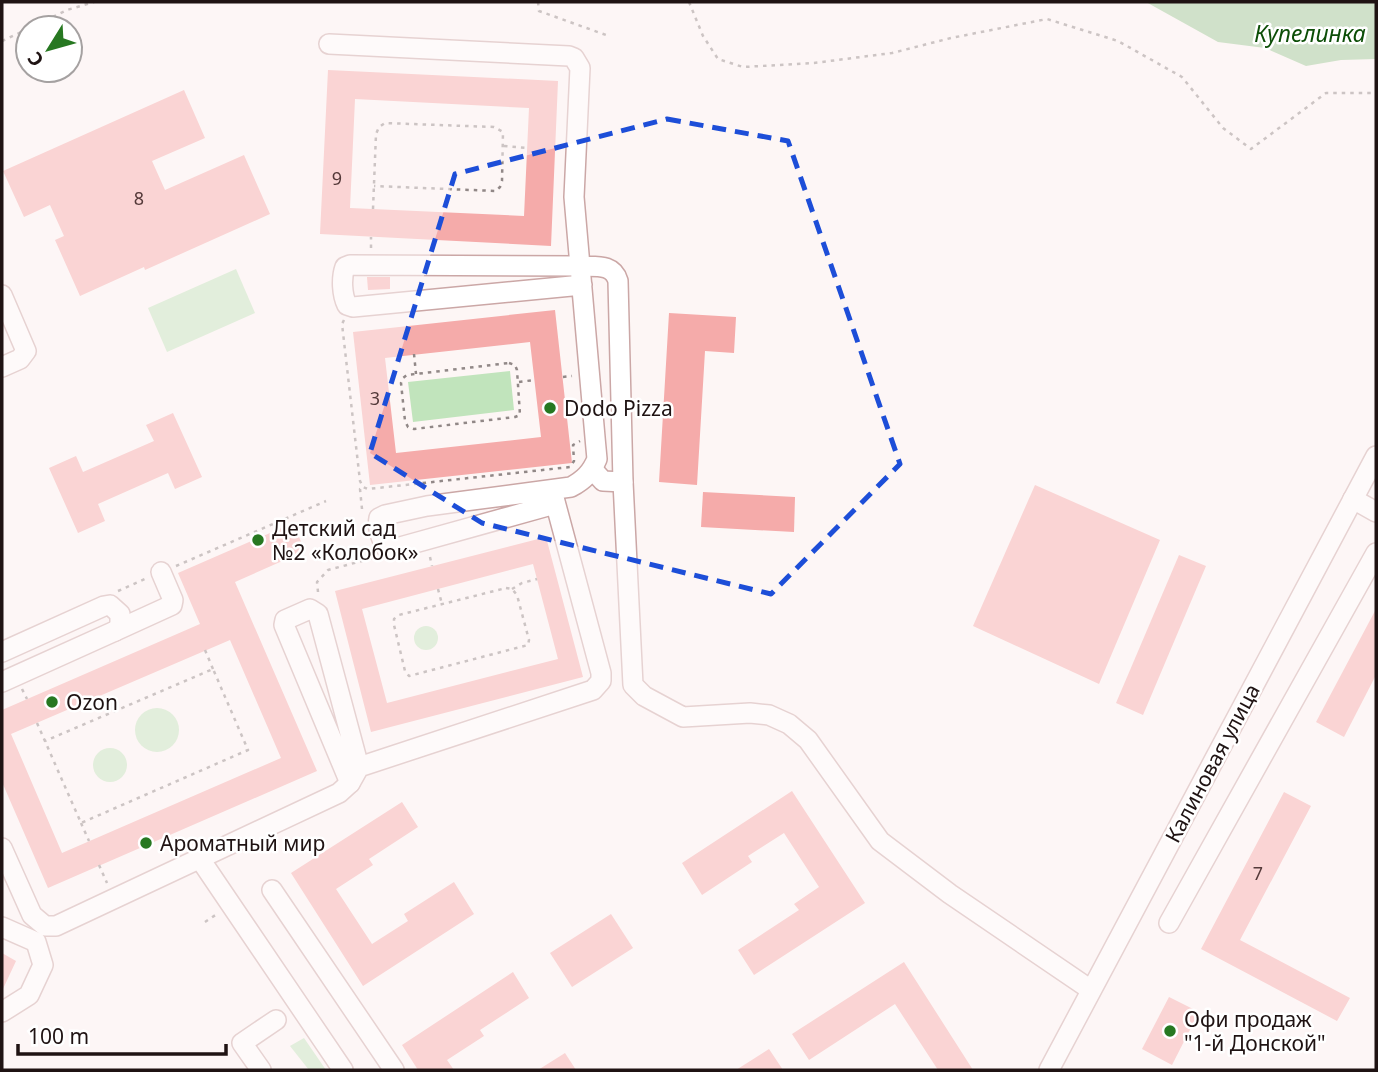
<svg xmlns="http://www.w3.org/2000/svg" width="1378" height="1072" font-family="'Noto Sans',sans-serif">
  <rect width="100%" height="100%" fill="#fdf6f5"/>
  <g fill="#c1e4bc">
    <polygon points="236,269 255,313 167,352 148,308"/>
    <polygon points="510,371 514,410 413,422 408,382"/>
    <circle cx="426" cy="638" r="12"/>
    <circle cx="157" cy="730" r="22"/>
    <circle cx="110" cy="765" r="17"/>
    <polygon points="304,1038 326,1070 309,1070 290,1046"/>
  </g>
  <polygon fill="#99c894" points="1146,2 1376,2 1376,59 1341,60 1306,66 1265,48 1218,42"/>
  <g fill="#f5abaa" fill-rule="evenodd">
    <path d="M 328,70 L 558,81 L 551,246 L 320,234 ZM 355,99 L 529,108 L 524,216 L 350,208 Z"/>
    <polygon points="184,90 205,138 152,161 165,190 244,155 270,214 145,270 144,267 80,296 55,240 64,236 50,205 24,217 3,171"/>
    <polygon points="367,277 390,277 390,289 368,290"/>
    <path d="M 555,310 L 572,463 L 370,485 L 353,332 ZM 530,342 L 541,437 L 396,453 L 385,358 Z"/>
    <polygon points="669,313 736,317 734,353 705,351 697,485 659,482"/>
    <polygon points="173,413 202,477 175,489 168,473 98,504 105,521 78,533 49,468 76,456 83,472 154,441 146,425"/>
    <polygon points="1035,485 1160,540 1099,684 973,626"/>
    <polygon points="703,492 795,497 794,532 701,527"/>
    <path d="M 293,523 L 305,551 L 235,582 L 317,771 L 48,888 L 2,782 L 2,710 L 200,624 L 178,573 ZM 230,640 L 281,758 L 62,853 L 11,734 Z"/>
    <path d="M 546,537 L 583,677 L 371,732 L 335,591 ZM 533,564 L 558,659 L 387,703 L 362,609 Z"/>
    <polygon points="1179,555 1206,566 1143,715 1116,703"/>
    <polygon points="1376,609 1376,675 1344,737 1316,722"/>
    <polygon points="792,791 865,903 754,975 738,950 799,910 794,904 819,887 784,833 748,856 752,862 702,895 682,863"/>
    <polygon points="1284,792 1311,806 1240,940 1350,998 1337,1021 1201,949"/>
    <polygon points="402,802 418,827 369,859 373,865 336,889 372,944 408,921 404,914 454,882 474,914 363,986 291,873"/>
    <polygon points="611,914 633,948 572,987 550,953"/>
    <polygon points="2,953 16,961 2,991"/>
    <polygon points="904,962 973,1070 938,1070 895,1004 809,1060 792,1034"/>
    <polygon points="513,972 529,998 480,1030 484,1036 447,1060 454,1070 418,1070 402,1045"/>
    <polygon points="1169,997 1199,1012 1172,1065 1142,1049"/>
    <polygon points="769,1049 783,1070 736,1070"/>
    <polygon points="565,1053 576,1070 538,1070"/>
  </g>
  <g fill="none" stroke-linecap="round" stroke-linejoin="round">
    <g stroke="#cba7a6" stroke-width="22">
      <g id="minor">
        <path d="M 329,44 L 569,56 L 574,58 L 580,68 L 574,197 L 580,266 C 595,267 613,263 618,281 L 623,482 L 633,685 L 644,696 L 683,717 L 750,713 L 769,715 L 789,724 L 808,740 L 880,841 L 950,894 L 1091,990"/>
        <polyline points="2,295 26,351 20,359 2,367"/>
        <polyline points="593,470 603,481 623,482"/>
        <polyline points="1353,499 1376,512"/>
        <path d="M 555,504 L 393,549 L 387,549 C 381,540 377,528 379,518 L 385,515 L 427,506 L 571,487 C 584,480 591,473 597,459 C 591,395 586,331 580,266 L 350,265 L 345,267 C 341,278 342,295 347,305 L 353,307 L 582,285"/>
        <polyline points="115,631 172,605 173,600 161,572"/>
        <polyline points="2,652 104,606 110,605 120,614 120,627 115,631 2,682"/>
        <polyline points="350,783 284,625 285,620 310,609 318,614 359,767"/>
        <polyline points="2,848 32,915 45,926 56,926 339,793 350,783 359,767 593,690 601,681 601,673 553,494"/>
        <polyline points="200,859 343,1070"/>
        <polyline points="272,890 394,1070"/>
        <polyline points="1169,923 1376,553"/>
        <polyline points="2,927 36,942 43,965 29,995 2,1012"/>
        <polyline points="261,1070 242,1043 276,1020"/>
        <polyline points="1049,1070 1376,456"/>
      </g>
    </g>
    <g stroke="#918887" stroke-width="2.5" stroke-dasharray="3.5 5" stroke-linecap="butt">
      <polyline points="538,2 539,11 606,35"/>
      <polyline points="689,2 703,36 718,59 743,67 814,63 892,53 951,38 1047,19 1118,41 1182,77 1223,128 1251,149 1326,93 1376,93"/>
      <polyline points="30,28 67,10 94,2"/>
      <polyline points="2,41 28,29"/>
      <polyline points="504,146 527,148"/>
      <polyline points="373,209 376,134 379,127 385,123 494,127 503,132 502,181 500,187 496,191 374,186"/>
      <polyline points="371,248 371,237"/>
      <polyline points="344,320 342,324 360,481 363,487 368,489 570,467 574,461 573,445 580,441"/>
      <polyline points="414,354 416,374"/>
      <polygon points="509,363 515,365 517,370 520,415 515,417 414,429 408,427 405,421 401,383 403,378 407,375"/>
      <polyline points="563,377 572,376"/>
      <polyline points="519,382 534,380"/>
      <polyline points="362,509 360,489 363,487"/>
      <polyline points="430,557 432,566"/>
      <polyline points="176,566 326,501"/>
      <polygon points="506,588 512,589 517,595 529,640 528,645 409,676 405,671 394,625 394,619 399,615"/>
      <polyline points="438,589 442,604"/>
      <polyline points="512,589 522,583 537,579"/>
      <polyline points="118,591 147,578"/>
      <polyline points="318,592 317,582 328,570 373,558"/>
      <polyline points="205,650 213,669"/>
      <polyline points="22,689 27,699"/>
      <polyline points="37,723 81,823 248,750 213,669 45,741"/>
      <polyline points="81,823 89,841"/>
      <polyline points="99,865 107,883"/>
      <polyline points="205,922 217,914"/>
    </g>
    <use href="#minor" stroke="#fff" stroke-width="19"/>
  </g>
  <path d="M0 0H1378V1072H0ZM 667,119 L 788,141 L 900,464 L 771,594 L 482,523 L 370,453 L 455,174 Z" fill="#fdf6f5" fill-opacity=".55" fill-rule="evenodd"/>
  <path fill="none" stroke="#1d4ed8" stroke-width="5" stroke-dasharray="14 9" stroke-linejoin="round" d="M 667,119 L 788,141 L 900,464 L 771,594 L 482,523 L 370,453 L 455,174 Z"/>
  <g fill="#277821" stroke="#fff" stroke-width="2.5">
    <circle cx="550" cy="408" r="7"/>
    <circle cx="258" cy="540" r="7"/>
    <circle cx="52" cy="702" r="7"/>
    <circle cx="146" cy="843" r="7"/>
    <circle cx="1170" cy="1031" r="7"/>
  </g>
  <g text-anchor="middle" dominant-baseline="central" stroke-width="5" stroke-linejoin="round" paint-order="stroke">
    <g font-size="18" fill="#543939">
      <text x="337" y="178">9</text>
      <text x="139" y="198">8</text>
      <text x="375" y="398">3</text>
      <text x="1258" y="873">7</text>
    </g>
    <g font-size="21" fill="#1f1313" stroke="#fff" text-anchor="start">
      <text x="564" y="408">Dodo Pizza</text>
      <text x="272" y="528">Детский сад<tspan x="272" dy="24">№2 «Колобок»</tspan></text>
      <text x="66" y="702">Ozon</text>
      <text x="160" y="843">Ароматный мир</text>
      <text x="1184" y="1019">Офи продаж<tspan x="1184" dy="24">"1-й Донской"</tspan></text>
    </g>
    <g font-size="21" fill="#1f1313" stroke="#fff">
      <text transform="translate(1212 763) rotate(-62)">Калиновая улица</text>
    </g>
    <g font-size="23" font-style="italic" fill="#0c4e07" stroke="#fff">
      <text x="1310" y="33">Купелинка</text>
    </g>
  </g>
  <rect width="1378" height="1072" fill="none" stroke="#1f1313" stroke-width="7"/>
  <g transform="translate(49 49) rotate(233)"><circle r="33" fill="#ffffff" stroke="#a5a1a1" stroke-width="2"/>
  <path d="M0-5L12 26L0 18L-12 26Z" fill="#277821"/>
  <text y="-10" font-size="19" font-weight="bold" text-anchor="middle" fill="#1f1313">С</text>
  </g>
  <path d="M18 1044v10h208v-10" fill="none" stroke="#1f1313" stroke-width="3.5"/>
  <text x="28" y="1044" font-size="21" fill="#1f1313" stroke="#ffffff" stroke-width="5" paint-order="stroke">100 m</text>
</svg>
